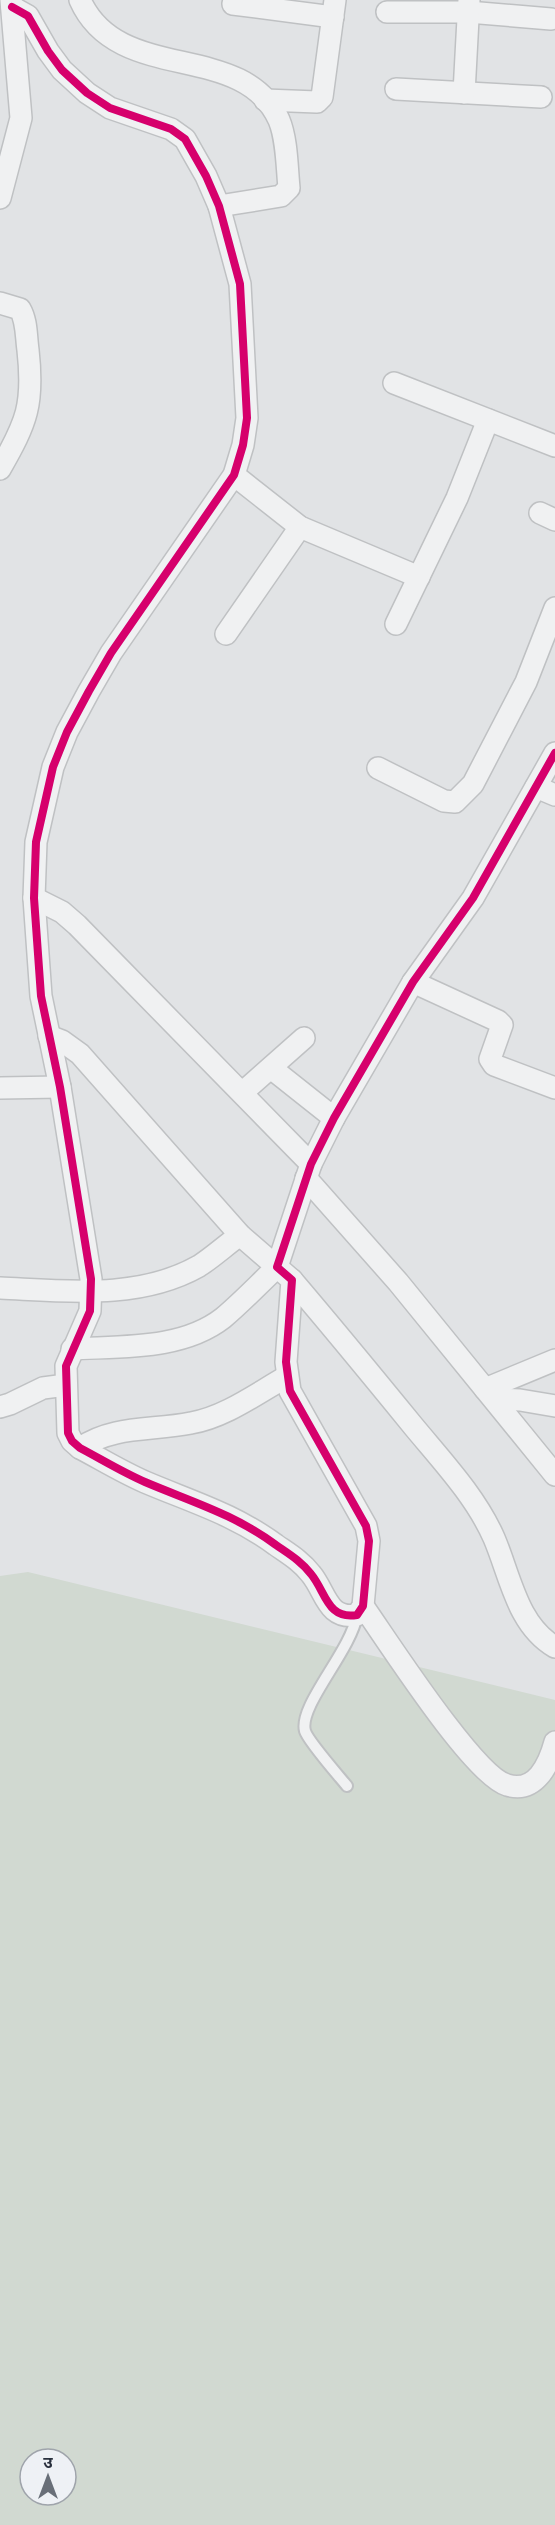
<svg xmlns="http://www.w3.org/2000/svg" width="555" height="2525" font-family="Helvetica,'Noto Sans Devanagari',sans-serif">
  <rect width="100%" height="100%" fill="#e1e3e5"/>
  <path fill="#d1d9d1" fill-rule="evenodd" d="M 28,1572 L 555,1700 L 555,2525 L 0,2525 L 0,1576 ZM 30,2459 L 66,2459 L 66,2495 L 30,2495 Z"/>
  <g fill="none" stroke-linecap="round" stroke-linejoin="round">
    <g stroke="#bfc1c3" stroke-width="14">
      <path id="service" d="M 347,1786 C 338,1775 308,1741 305,1731 C 298,1706 351,1651 357,1615"/>
    </g>
    <g stroke="#bfc1c3" stroke-width="24">
      <g id="minor">
        <path d="M 80,0 C 118,86 243,39 279,120 C 287,139 287,168 289,188 L 281,196 L 219,206"/>
        <polyline points="234,0 233,4 333,17"/>
        <path d="M 12,7 L 28,16 L 48,51 L 62,70 L 87,93 L 110,108 L 171,129 L 185,139 L 206,176 L 219,206 L 240,284 L 247,418 L 243,445 L 234,475 L 111,653 L 89,691 L 67,732 L 53,767 L 36,842 L 34,898 L 41,996 L 60,1087 L 91,1279 L 90,1311 L 66,1366 L 68,1433 L 72,1441 L 80,1448 C 101,1459 122,1472 145,1482 C 192,1502 234,1514 276,1545 C 289,1554 301,1561 311,1574 C 326,1592 327,1620 357,1615 L 363,1606 L 369,1541 L 366,1526 L 290,1391 L 286,1362 L 292,1280 L 277,1267 L 311,1164 L 334,1118 L 413,982 L 473,898 L 555,753"/>
        <polyline points="387,12 468,12 551,19"/>
        <polyline points="396,89 541,97"/>
        <polyline points="464,93 469,0"/>
        <polyline points="265,100 317,102 322,97 335,0"/>
        <polyline points="0,198 21,118 11,0"/>
        <path d="M 0,303 L 20,309 C 27,321 26,336 28,350 C 34,404 27,422 0,469"/>
        <polyline points="394,383 555,446"/>
        <polyline points="234,475 300,527 419,577"/>
        <polyline points="540,513 555,520"/>
        <polyline points="396,624 457,498 488,420"/>
        <polyline points="226,634 300,527"/>
        <polyline points="378,768 444,801 455,802 473,784 526,682 555,608"/>
        <polyline points="536,787 555,795"/>
        <polyline points="34,898 62,912 77,925 311,1164"/>
        <polyline points="413,982 498,1021 502,1025 490,1059 494,1065 555,1088"/>
        <path d="M 49,1036 L 62,1041 L 80,1054 L 240,1235 L 277,1267 C 259,1284 242,1302 223,1318 C 182,1350 122,1346 72,1349"/>
        <polyline points="271,1068 334,1118"/>
        <polyline points="0,1088 60,1087"/>
        <polyline points="243,1092 304,1038"/>
        <polyline points="306,1178 398,1282 555,1475"/>
        <path d="M 292,1280 C 333,1328 374,1378 414,1427 C 443,1462 476,1497 494,1538 C 510,1575 517,1625 555,1647"/>
        <path d="M 0,1288 C 66,1291 139,1300 199,1266 C 213,1257 226,1245 240,1235"/>
        <polyline points="485,1389 555,1360"/>
        <polyline points="494,1399 520,1400 555,1406"/>
        <polyline points="0,1407 10,1404 43,1388 66,1385"/>
        <path d="M 80,1448 C 114,1425 152,1431 191,1423 C 225,1417 256,1394 286,1377"/>
        <path d="M 363,1606 C 387,1640 474,1776 507,1785 C 536,1794 549,1764 555,1742"/>
      </g>
    </g>
    <use href="#service" stroke="#f0f1f2" stroke-width="10"/>
    <use href="#minor" stroke="#f0f1f2" stroke-width="21"/>
    <g stroke="#eef1f5" stroke-width="11">
      <path id="cycleway" d="M 12,7 L 28,16 L 48,51 L 62,70 L 87,93 L 110,108 L 171,129 L 185,139 L 206,176 L 219,206 L 240,284 L 247,418 L 243,445 L 234,475 L 111,653 L 89,691 L 67,732 L 53,767 L 36,842 L 34,898 L 41,996 L 60,1087 L 91,1279 L 90,1311 L 66,1366 L 68,1433 L 72,1441 L 80,1448 C 101,1459 122,1472 145,1482 C 192,1502 234,1514 276,1545 C 289,1554 301,1561 311,1574 C 326,1592 327,1620 357,1615 L 363,1606 L 369,1541 L 366,1526 L 290,1391 L 286,1362 L 292,1280 L 277,1267 L 311,1164 L 334,1118 L 413,982 L 473,898 L 555,753"/>
    </g>
    <use href="#cycleway" stroke="#d6006c" stroke-width="8"/>
  </g>
  <g transform="translate(48 2477)"><circle r="28" fill="#eef1f5" stroke="#9fa4ab" stroke-width="1.5"/>
  <path d="M0-4.5L10 22L0 15L-10 22Z" fill="#696f78"/>
  <text y="-9" font-size="16" font-weight="bold" text-anchor="middle" fill="#29303d">उ</text>
  </g>
</svg>
